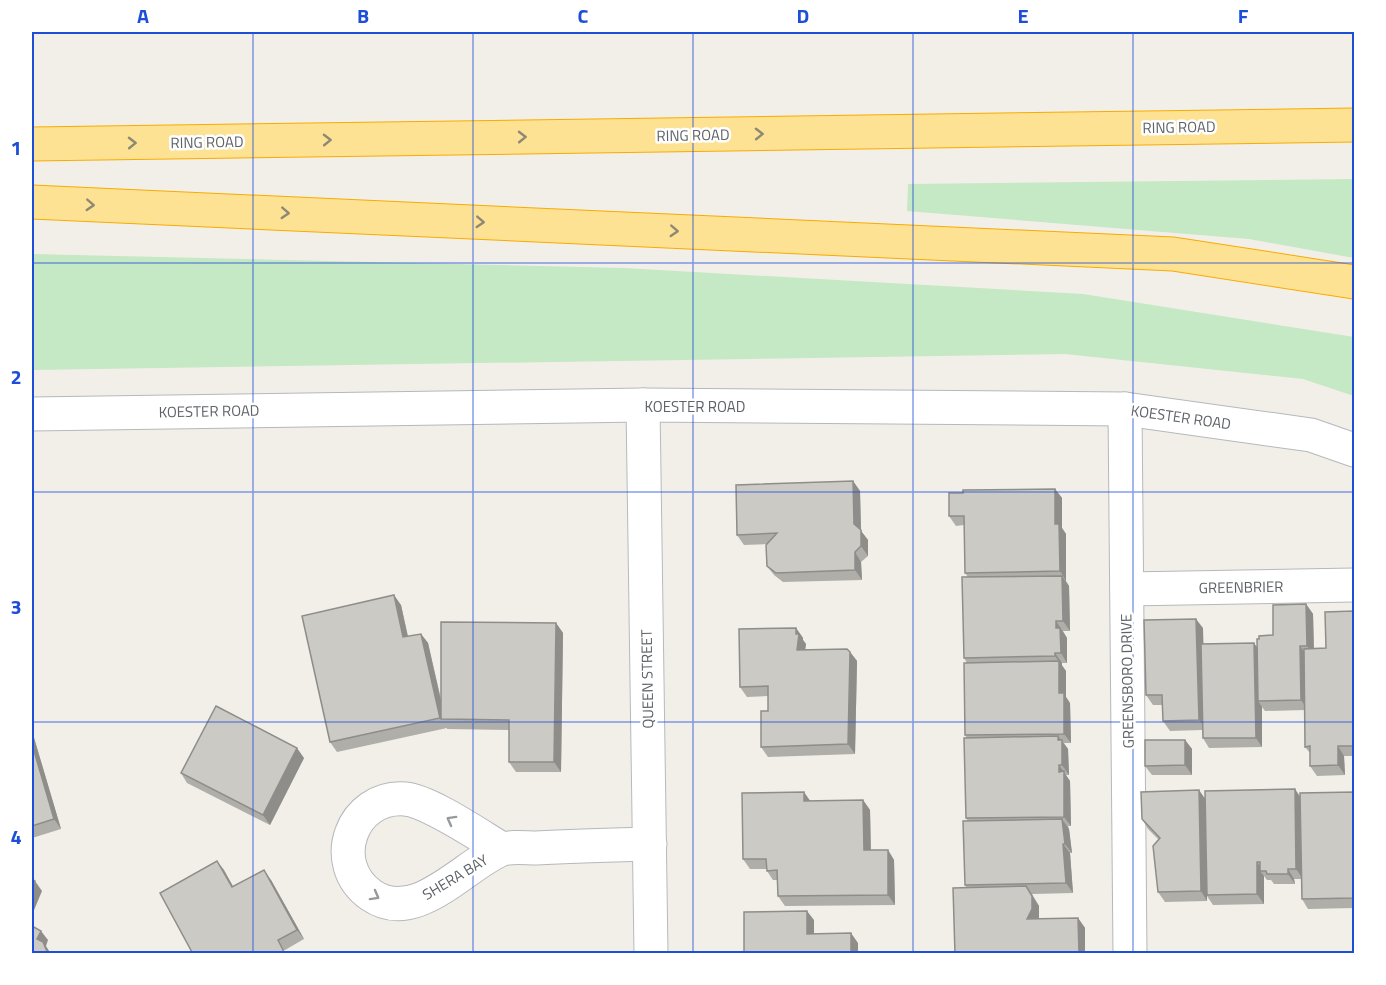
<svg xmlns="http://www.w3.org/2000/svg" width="1386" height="985" font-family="'Titillium Web',sans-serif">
  <rect width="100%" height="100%" fill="#f1efe8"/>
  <g fill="#c5e8c5">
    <polygon points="1354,179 1354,258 1249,239 907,211 908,184"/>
    <polygon points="32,254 624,268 1083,294 1354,337 1354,396 1303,379 1065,354 32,370"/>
  </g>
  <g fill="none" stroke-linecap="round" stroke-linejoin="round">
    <g stroke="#b5b8bc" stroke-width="35">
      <g id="street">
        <polyline points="1125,409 1130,954"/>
        <polyline points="32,414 643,405 1125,409 1311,435 1354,450"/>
        <polyline points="1127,589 1354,585"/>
        <path d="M 502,849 C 480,836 429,801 405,799 C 351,795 327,864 371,895 C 415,926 463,866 500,850 C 510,846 526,848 536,848 C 574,846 612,845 650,844"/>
      </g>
    </g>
    <g stroke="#b6babf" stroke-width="35">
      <polyline id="secondary" points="643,405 651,954"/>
    </g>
    <g stroke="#f9ab00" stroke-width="35">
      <g id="highway">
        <polyline points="32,144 1354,125"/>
        <polyline points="32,202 1173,254 1354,282"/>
      </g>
    </g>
    <use href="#street" stroke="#fff" stroke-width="33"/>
    <use href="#secondary" stroke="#fff" stroke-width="33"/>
    <use href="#highway" stroke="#fde293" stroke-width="33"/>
  </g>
  <g fill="#afaea9">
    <polygon points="853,481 860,491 861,531 868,540 868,556 861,562 862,580 783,582 774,575 767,566 767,544 744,545 737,535"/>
    <polygon points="1055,489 1062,498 1062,528 1066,534 1066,581 1069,586 1070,631 1063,631 1067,638 1067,663 1062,663 1062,666 1066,671 1066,697 1070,703 1071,743 1064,743 1068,749 1069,775 1066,775 1070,781 1071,826 1068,826 1069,829 1072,853 1070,853 1073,893 1032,894 1039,906 1039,919 1078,918 1085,928 1085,954 955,954 966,887 965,885 968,821 966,818 967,738 965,735 967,663 964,658 968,577 965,573 964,525 956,526 949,516"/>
    <polygon points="1306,604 1313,614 1314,648 1326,648 1354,611 1354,756 1344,756 1345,775 1317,776 1310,766 1310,753 1305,747 1305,710 1265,711 1262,707 1262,747 1209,748 1203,738 1202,730 1170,731 1163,721 1162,705 1153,705 1146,695 1203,628 1203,644 1257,646 1273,635"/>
    <polygon points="401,605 408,636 421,634 428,643 441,699 556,623 563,633 561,772 516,772 509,762 509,730 447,729 447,728 337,752 330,742"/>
    <polygon points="796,628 803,638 803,640 806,644 805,649 850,652 857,661 855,754 768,757 761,747 768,711 768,696 747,697 740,687"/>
    <polygon points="32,731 61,829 32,838"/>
    <polygon points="1185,740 1192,749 1192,775 1152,775 1145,766"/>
    <polygon points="304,758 270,825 187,783 181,773"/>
    <polygon points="1354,792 1354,908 1308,909 1302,899 1301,879 1294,879 1295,884 1274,884 1271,880 1267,880 1264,876 1264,904 1213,905 1207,896 1207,901 1165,902 1158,892 1159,840 1148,829 1142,819 1205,798 1300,796"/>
    <polygon points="863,800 870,810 871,850 888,850 894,860 895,905 785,906 778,896 777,880 773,880 767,871 767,869 750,869 743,859 811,801"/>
    <polygon points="217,861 233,887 271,880 304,939 285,950 193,954"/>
  </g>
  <g fill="#8f8d8a">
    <polygon points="853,481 860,491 861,531 868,540 868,556 861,546 854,524"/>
    <polygon points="1055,489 1062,498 1062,528 1066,534 1066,581 1060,571 1055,524"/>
    <polygon points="855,552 861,562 862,580 855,570"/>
    <polygon points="1062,576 1069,586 1070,631 1063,621"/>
    <polygon points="394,595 401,605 410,647 403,637"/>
    <polygon points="1306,604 1313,614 1314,655 1307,646"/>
    <polygon points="1196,619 1203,628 1206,729 1199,720"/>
    <polygon points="1056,621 1067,638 1067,663 1061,653 1056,628"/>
    <polygon points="556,623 563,633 561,772 554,762"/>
    <polygon points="796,628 803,638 803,640 806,644 804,659 797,650"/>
    <polygon points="421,634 428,643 445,719 440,718"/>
    <polygon points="1254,643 1261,653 1258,701 1262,707 1262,747 1256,738"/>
    <polygon points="1300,646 1307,656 1308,710 1301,700"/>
    <polygon points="850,652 857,661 855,754 848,744"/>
    <polygon points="1055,653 1062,663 1062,666 1055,656"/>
    <polygon points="1059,661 1066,671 1066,697 1070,703 1071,743 1064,734 1059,693"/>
    <polygon points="32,731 61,829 54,819 32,744"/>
    <polygon points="1058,736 1068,749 1069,775 1062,765"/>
    <polygon points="1185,740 1192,749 1192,775 1185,765"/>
    <polygon points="1338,746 1344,756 1345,775 1338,765"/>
    <polygon points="297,748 304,758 270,825 263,815"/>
    <polygon points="1059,765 1070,781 1071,826 1064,817"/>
    <polygon points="1295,789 1301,798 1303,879 1296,869"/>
    <polygon points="1199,790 1206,800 1207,901 1201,891"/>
    <polygon points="804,792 811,802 804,801"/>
    <polygon points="863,800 870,810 871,860 864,850"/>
    <polygon points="1062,819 1069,829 1072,853 1065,844"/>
    <polygon points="1063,844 1070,853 1073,893 1066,883"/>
    <polygon points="888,850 894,860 895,905 888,895"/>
    <polygon points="217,861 224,870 239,897 232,887"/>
    <polygon points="1257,862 1263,871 1260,871 1264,876 1264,904 1257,894"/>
    <polygon points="1288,869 1294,879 1295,884 1288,874"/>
    <polygon points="264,870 271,880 304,939 297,930"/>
    <polygon points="35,881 42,891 32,915 32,890"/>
    <polygon points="1026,886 1039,906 1039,919 1027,919"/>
    <polygon points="807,911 814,920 814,944 807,934"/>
    <polygon points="1078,918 1085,928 1085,954 1079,954"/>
    <polygon points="41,931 48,940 46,946 51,954 48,954 37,939"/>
    <polygon points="851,933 858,943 858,954 851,954"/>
  </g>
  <g fill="#cccac5" stroke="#8f8d8a" stroke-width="1.5">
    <polygon points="853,481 854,524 861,530 861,546 855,552 855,570 776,573 767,566 766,545 777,533 737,535 736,485"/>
    <polygon points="1055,489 1055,524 1059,524 1060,571 965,573 964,516 949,516 949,493 963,493 963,490"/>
    <polygon points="1062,576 1063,621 1056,621 1056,628 1060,628 1061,653 1055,653 1055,656 964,658 962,577"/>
    <polygon points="394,595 403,637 421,634 440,718 330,742 302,616"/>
    <polygon points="1306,604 1307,646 1300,646 1301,700 1258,701 1257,639 1259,639 1259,636 1273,635 1273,605"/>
    <polygon points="1354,611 1354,746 1338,746 1338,765 1310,766 1310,746 1305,747 1304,649 1326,648 1325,612"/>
    <polygon points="1196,619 1199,720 1163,721 1162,695 1146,695 1144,620"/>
    <polygon points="441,622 556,623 554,762 509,762 509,720 441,719"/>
    <polygon points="796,628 796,634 799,634 797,650 847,649 850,652 848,744 761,747 761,711 768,711 768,686 740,687 739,629"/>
    <polygon points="1254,643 1256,738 1203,738 1201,644"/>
    <polygon points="1059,661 1059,693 1064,693 1064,734 965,735 964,663"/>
    <polygon points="216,706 297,748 263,815 181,773"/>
    <polygon points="1058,736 1058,740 1062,740 1062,765 1059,765 1059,772 1064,771 1064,817 966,818 964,738"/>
    <polygon points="1145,740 1185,740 1185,765 1145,766"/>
    <polygon points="32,744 54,819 32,826"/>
    <polygon points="1295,789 1296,869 1288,869 1288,874 1267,874 1266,871 1260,871 1260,862 1257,862 1257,894 1207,895 1205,791"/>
    <polygon points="1199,790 1201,891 1158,892 1153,846 1160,838 1142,819 1141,792"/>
    <polygon points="804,792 804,801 863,800 864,850 888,850 888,895 778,896 777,870 767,871 766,859 743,859 742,793"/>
    <polygon points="1354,792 1354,866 1353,866 1354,898 1302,899 1300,793"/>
    <polygon points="1062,819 1065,844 1063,844 1066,883 965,885 963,821"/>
    <polygon points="217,861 232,887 264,870 297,930 278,940 285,954 193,954 160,893"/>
    <polygon points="32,879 35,881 32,890"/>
    <polygon points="1026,886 1032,896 1032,909 1027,919 1078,918 1079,954 955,954 953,888"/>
    <polygon points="807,911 807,934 851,933 851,954 744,954 744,912"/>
    <polygon points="32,926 41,931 37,939 43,942 48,954 32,954"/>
  </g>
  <defs><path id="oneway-chevron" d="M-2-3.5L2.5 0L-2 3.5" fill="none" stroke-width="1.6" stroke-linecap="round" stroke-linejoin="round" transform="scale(1.5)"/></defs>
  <g stroke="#8e8975">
    <use href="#oneway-chevron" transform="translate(759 134) rotate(-1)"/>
    <use href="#oneway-chevron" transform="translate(522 137) rotate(-1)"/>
    <use href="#oneway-chevron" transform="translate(327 140) rotate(-1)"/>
    <use href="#oneway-chevron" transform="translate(132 143) rotate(-1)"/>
    <use href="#oneway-chevron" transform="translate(90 205) rotate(3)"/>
    <use href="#oneway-chevron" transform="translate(285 213) rotate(3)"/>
    <use href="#oneway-chevron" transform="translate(480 222) rotate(3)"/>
    <use href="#oneway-chevron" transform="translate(674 231) rotate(3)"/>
  </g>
  <g stroke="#979a9d">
    <use href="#oneway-chevron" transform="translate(451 820) rotate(-151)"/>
    <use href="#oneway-chevron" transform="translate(375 896) rotate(29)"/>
  </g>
  <path fill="none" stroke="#1d4ed8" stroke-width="1.5" stroke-opacity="0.55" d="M 253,32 L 253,954M 473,32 L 473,954M 693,32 L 693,954M 913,32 L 913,954M 1133,32 L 1133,954M 32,263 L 1354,263M 32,492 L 1354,492M 32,722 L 1354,722"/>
  <g text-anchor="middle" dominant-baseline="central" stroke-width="5" stroke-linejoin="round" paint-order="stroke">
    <g font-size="15" fill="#5f6368" stroke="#fff">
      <text transform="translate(1179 127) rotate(-1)">RING ROAD</text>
      <text transform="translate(693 135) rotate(-1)">RING ROAD</text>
      <text transform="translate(207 142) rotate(-1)">RING ROAD</text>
      <text x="695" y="406">KOESTER ROAD</text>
      <text transform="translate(209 411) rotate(-1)">KOESTER ROAD</text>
      <text transform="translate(1181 417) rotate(8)">KOESTER ROAD</text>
      <text transform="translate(1241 587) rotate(-1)">GREENBRIER</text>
      <text transform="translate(647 679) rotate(-91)">QUEEN STREET</text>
      <text transform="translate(1127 681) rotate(-91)">GREENSBORO DRIVE</text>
      <text transform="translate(455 877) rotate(-31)">SHERA BAY</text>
    </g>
  </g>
  <rect width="1386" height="985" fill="none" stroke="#ffffff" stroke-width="66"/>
  <rect x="33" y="33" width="1320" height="919" fill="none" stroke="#1d4ed8" stroke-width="2"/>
  <g font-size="20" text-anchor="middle" font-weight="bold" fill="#1d4ed8">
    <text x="143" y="23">A</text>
    <text x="363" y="23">B</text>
    <text x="583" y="23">C</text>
    <text x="803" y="23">D</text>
    <text x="1023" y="23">E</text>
    <text x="1243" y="23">F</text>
    <text x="16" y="155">1</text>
    <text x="16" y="384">2</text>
    <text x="16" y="614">3</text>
    <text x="16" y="844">4</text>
  </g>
</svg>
